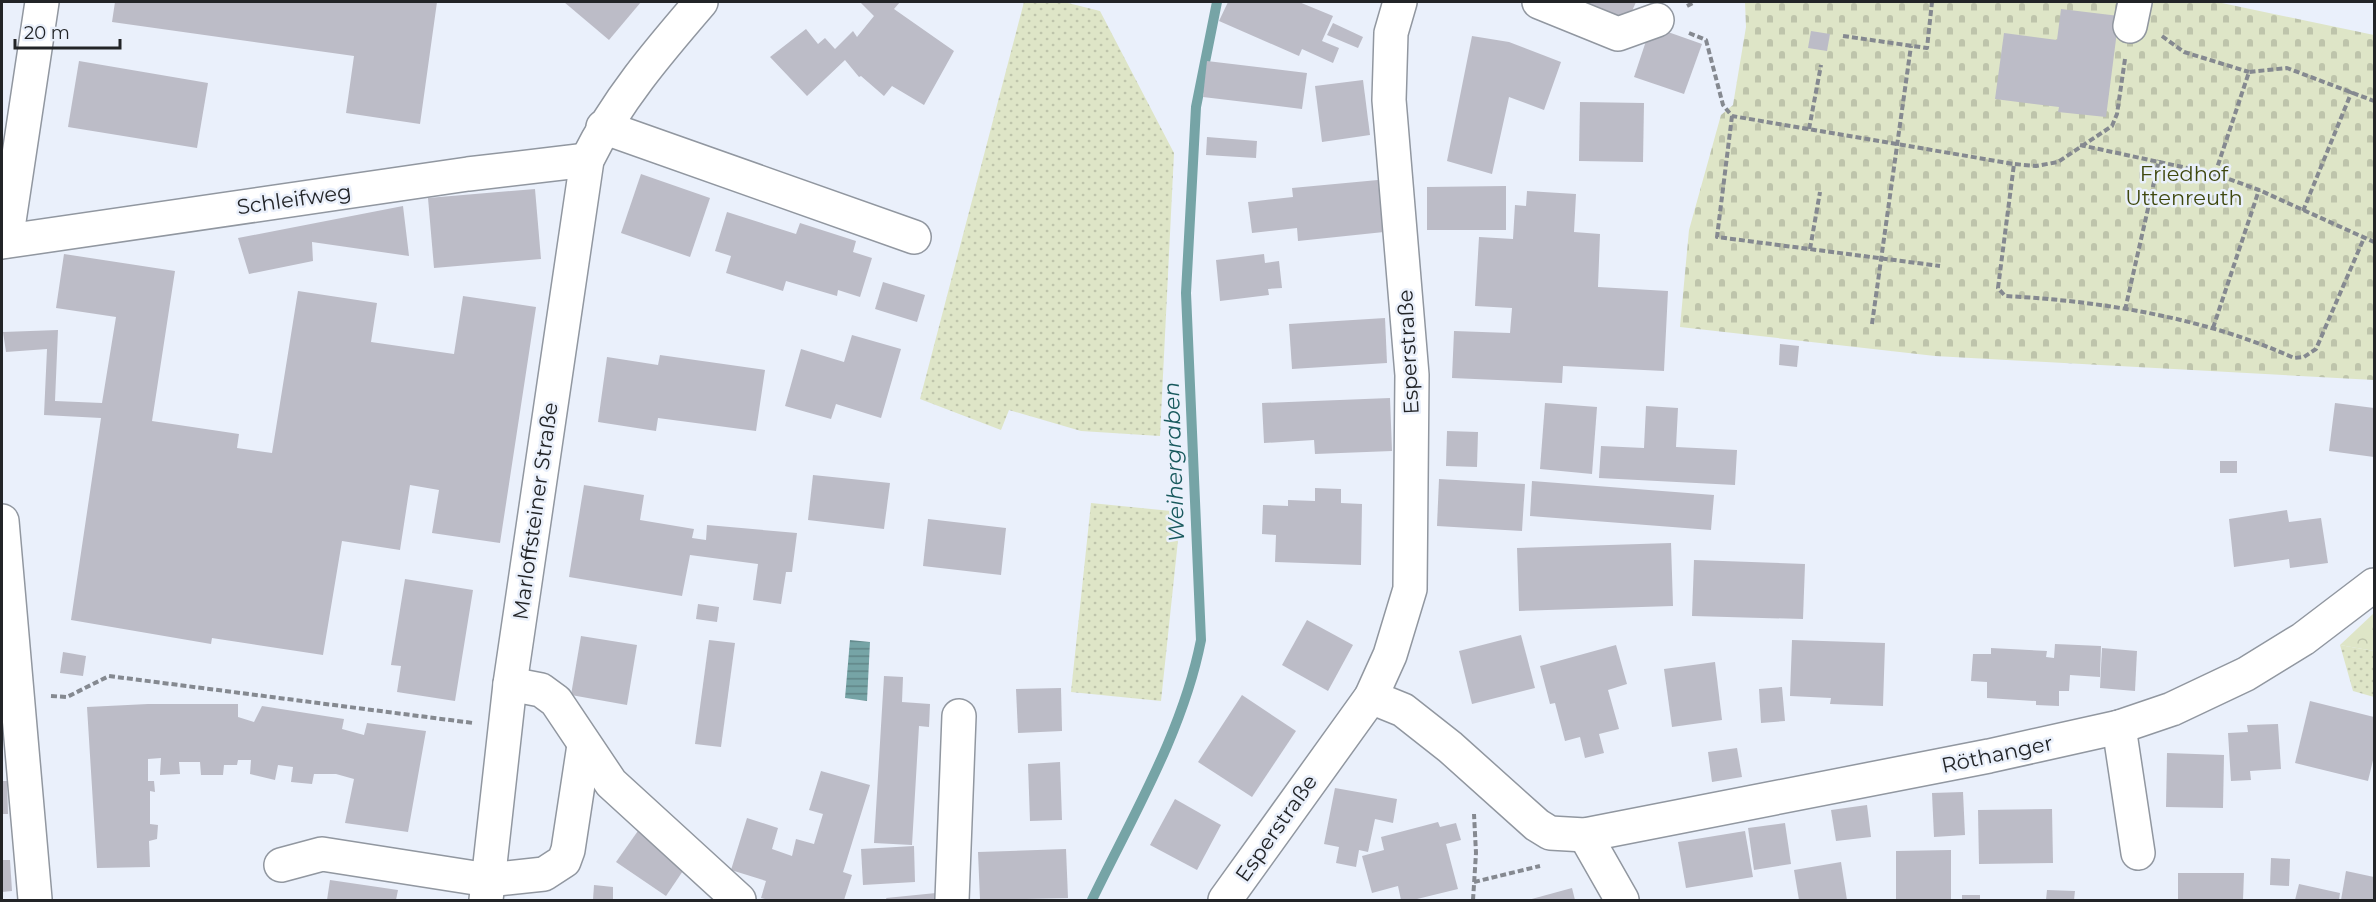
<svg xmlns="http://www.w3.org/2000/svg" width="2376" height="902" font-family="Montserrat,sans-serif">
  <defs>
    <pattern id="grass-dots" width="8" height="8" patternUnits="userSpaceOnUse" patternTransform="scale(1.5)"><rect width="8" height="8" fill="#dee5c7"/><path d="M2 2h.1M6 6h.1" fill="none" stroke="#bec4ab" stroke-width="1.8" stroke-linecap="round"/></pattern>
    <pattern id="forest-crowns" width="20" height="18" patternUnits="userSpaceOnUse" patternTransform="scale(1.5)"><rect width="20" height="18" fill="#dee5c7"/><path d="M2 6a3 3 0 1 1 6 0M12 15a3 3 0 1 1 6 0" fill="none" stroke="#bec4ab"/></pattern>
    <pattern id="cemetery-stones" width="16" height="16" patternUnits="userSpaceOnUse" patternTransform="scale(1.5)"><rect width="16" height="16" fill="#dee5c7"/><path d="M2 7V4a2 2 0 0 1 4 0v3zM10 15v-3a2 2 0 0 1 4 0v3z" fill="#bec4ab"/></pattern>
    <pattern id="water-rules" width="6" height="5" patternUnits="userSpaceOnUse" patternTransform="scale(1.5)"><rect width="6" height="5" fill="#76a4a6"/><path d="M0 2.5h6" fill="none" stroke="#608587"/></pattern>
  </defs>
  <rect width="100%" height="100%" fill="#eaf0fb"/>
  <g fill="url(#grass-dots)">
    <polygon points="1024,2 1064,2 1100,11 1174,153 1160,436 1081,431 1009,410 1001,430 920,399"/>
    <polygon points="1091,503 1181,512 1161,701 1071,692"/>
    <polygon points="2340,645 2374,651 2374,697 2353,691"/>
  </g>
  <polygon fill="url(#forest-crowns)" points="2374,613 2374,651 2340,645"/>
  <polygon fill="url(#cemetery-stones)" points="1745,2 2217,2 2374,35 2374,380 1935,356 1680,327 1689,230 1721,115 1733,105 1746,27"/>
  <polygon fill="url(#water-rules)" points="850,640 870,642 867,701 845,698"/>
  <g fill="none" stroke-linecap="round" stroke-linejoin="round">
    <path stroke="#76a4a6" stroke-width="10" d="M 1092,900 C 1132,817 1183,732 1201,640 L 1186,293 L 1196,107 L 1217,2"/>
  </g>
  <g fill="#bcbcc7">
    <polygon points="115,2 437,2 420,124 346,113 354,56 112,22"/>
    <polygon points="564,2 641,2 609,40"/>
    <polygon points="860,2 900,2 894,9 954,51 924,105 892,86 884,96 861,76 859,77 845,60 807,96 770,57 806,29 818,44 825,38 835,49 853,31 857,37 874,16"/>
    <polygon points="1228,2 1299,2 1333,16 1322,41 1339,48 1333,63 1302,49 1299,56 1219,21"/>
    <polygon points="1578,2 1636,2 1626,25"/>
    <polygon points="2061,9 2119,16 2106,117 2058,112 2059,107 1995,99 2004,33 2057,40"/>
    <polygon points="1333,23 1363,37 1358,48 1327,35"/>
    <polygon points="1651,26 1702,44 1684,94 1634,77"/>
    <polygon points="1811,31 1830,34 1827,51 1808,48"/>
    <polygon points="1472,36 1509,42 1561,62 1544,110 1509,97 1492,174 1447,161"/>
    <polygon points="79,61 208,83 197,148 68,127"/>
    <polygon points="1207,61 1307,73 1302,109 1203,97"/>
    <polygon points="1363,80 1370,135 1322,142 1315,86"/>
    <polygon points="1580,102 1644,103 1643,162 1579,161"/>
    <polygon points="1207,137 1257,141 1256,158 1206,155"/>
    <polygon points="641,174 710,198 690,257 621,233"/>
    <polygon points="1378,180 1384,232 1298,241 1297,228 1252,233 1248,202 1293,197 1292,188"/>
    <polygon points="1506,186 1506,230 1427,230 1427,187"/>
    <polygon points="535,189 541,259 434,268 428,198"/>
    <polygon points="1527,191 1576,194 1574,232 1600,234 1598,287 1668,291 1664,371 1563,366 1562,383 1452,378 1454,331 1510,333 1512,308 1475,306 1479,237 1513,239 1515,205 1526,206"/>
    <polygon points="403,206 409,256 312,242 313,261 249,274 238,238"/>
    <polygon points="727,212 796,234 800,223 856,241 853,252 872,258 860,297 838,290 837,296 786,281 783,291 726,273 731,256 715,251"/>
    <polygon points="64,254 175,271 152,421 239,434 237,448 272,453 298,291 377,303 371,342 454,354 463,296 536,307 500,543 432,533 439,490 410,485 400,550 342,541 323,655 212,638 211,644 71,620 101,418 44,415 47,349 6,352 3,332 58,330 55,401 102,403 116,317 56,308"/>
    <polygon points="1264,254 1265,263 1279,261 1282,288 1268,289 1269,295 1220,301 1216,260"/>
    <polygon points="883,282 925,295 917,322 875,309"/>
    <polygon points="1385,318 1387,363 1292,369 1289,324"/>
    <polygon points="852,335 901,349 881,418 836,404 831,419 785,406 801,349 844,362"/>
    <polygon points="1780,344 1799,346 1797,367 1779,365"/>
    <polygon points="660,355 765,370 756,431 658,418 656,431 598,422 607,357 658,365"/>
    <polygon points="1390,398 1392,451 1315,454 1314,440 1264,443 1262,403"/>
    <polygon points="1545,403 1597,407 1592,474 1540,469"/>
    <polygon points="2335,403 2374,408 2374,457 2329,451"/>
    <polygon points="1646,406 1678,408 1676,447 1737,450 1735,485 1599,478 1601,446 1644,448"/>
    <polygon points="1447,431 1478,432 1477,467 1446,466"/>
    <rect x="2220" y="461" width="17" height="12"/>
    <polygon points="813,475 890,483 884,529 808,520"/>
    <polygon points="1439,479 1525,484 1522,531 1437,526"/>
    <polygon points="1532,481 1714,495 1711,530 1530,516"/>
    <polygon points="584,485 644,495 640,520 694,529 692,538 706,540 707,525 797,533 792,572 786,572 781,604 753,600 758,564 690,555 682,596 569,577"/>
    <polygon points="1315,488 1341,489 1341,503 1362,504 1361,565 1275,562 1276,535 1262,534 1263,505 1288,506 1288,500 1315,501"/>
    <polygon points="2287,510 2289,522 2321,518 2328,563 2290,568 2289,559 2234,567 2229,519"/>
    <polygon points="928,519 1006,528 1001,575 923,566"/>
    <polygon points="1671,543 1673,606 1519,611 1517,548"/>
    <polygon points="1694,560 1805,564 1803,619 1692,616"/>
    <polygon points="405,579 473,590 455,701 397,692 401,666 391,665"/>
    <polygon points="698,604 719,607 717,622 696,619"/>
    <polygon points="1307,620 1353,645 1328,691 1282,665"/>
    <polygon points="1521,635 1535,688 1472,704 1459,651"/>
    <polygon points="581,636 637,645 627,705 571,695"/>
    <polygon points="709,640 735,643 721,747 695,744"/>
    <polygon points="1792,640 1885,643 1883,706 1830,704 1831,698 1790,696"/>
    <polygon points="2055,644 2101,646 2100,677 2070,675 2069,691 2059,691 2059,706 2036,705 2036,701 1987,698 1987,682 1971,681 1973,654 1991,654 1991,648 2047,651 2046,657 2054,658"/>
    <polygon points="1616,645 1627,684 1608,690 1619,729 1599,734 1604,753 1585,758 1580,737 1565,741 1555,703 1550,704 1540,666"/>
    <polygon points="2102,648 2137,651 2135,691 2100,688"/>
    <polygon points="63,652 86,656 83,676 60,673"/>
    <polygon points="1715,662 1722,720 1672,727 1664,669"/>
    <polygon points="884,676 903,677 902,702 930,704 929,727 919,726 912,845 874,843"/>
    <polygon points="1782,687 1785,721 1761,723 1759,689"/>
    <polygon points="1061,688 1062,731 1018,733 1016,689"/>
    <polygon points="1242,695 1296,731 1252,797 1198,762"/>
    <polygon points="2310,701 2374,717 2374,756 2368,781 2295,763"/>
    <polygon points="148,704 238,704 238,717 254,722 262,706 344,719 342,729 364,735 367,723 426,731 408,832 345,823 354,779 336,774 314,774 312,784 291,782 293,767 278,765 275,780 250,774 251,760 238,760 237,765 224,765 223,775 201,775 200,762 179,762 180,774 160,775 161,758 148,759 148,781 154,781 155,792 150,791 150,824 158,825 157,839 149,841 150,867 97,868 87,707"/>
    <polygon points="2278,724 2281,769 2250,771 2251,780 2231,781 2228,733 2248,732 2247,725"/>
    <polygon points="1737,748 1742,777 1712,782 1708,752"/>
    <polygon points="2167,753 2224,755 2223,808 2166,807"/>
    <polygon points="1060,762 1062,820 1030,821 1028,764"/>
    <polygon points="821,771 870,785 843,872 852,875 844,900 769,900 761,898 766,881 731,870 747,818 778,828 772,849 792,856 796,839 814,844 823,814 809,810"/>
    <polygon points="2,781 7,781 8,814 2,814"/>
    <polygon points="1335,788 1397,799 1393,823 1375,819 1368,852 1359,850 1356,867 1336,863 1339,847 1324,844"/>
    <polygon points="1963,792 1965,835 1934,837 1932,793"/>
    <polygon points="1175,799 1221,825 1197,870 1150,845"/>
    <polygon points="1867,805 1871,837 1836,841 1831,810"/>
    <polygon points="2052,809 2053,863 1979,864 1978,810"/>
    <polygon points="1438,822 1440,827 1456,823 1461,840 1446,844 1458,889 1413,900 1401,900 1398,886 1372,893 1362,856 1384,850 1381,837"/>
    <polygon points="1785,823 1791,864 1754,870 1748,828"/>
    <polygon points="640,828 689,862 666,896 616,862"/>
    <polygon points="1745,831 1753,877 1686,888 1678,842"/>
    <polygon points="914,846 915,882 863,885 861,849"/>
    <polygon points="1066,849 1068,898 980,900 978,852"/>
    <polygon points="1951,850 1951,900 1896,900 1896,851"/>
    <polygon points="2271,858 2290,859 2289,886 2270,885"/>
    <polygon points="2,860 10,860 12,891 2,892"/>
    <polygon points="1841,862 1847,900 1799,900 1794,870"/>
    <polygon points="2346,871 2374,877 2374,900 2341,900"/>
    <polygon points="2178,873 2244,873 2243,900 2178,900"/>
    <polygon points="330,880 398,890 396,900 327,900"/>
    <polygon points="2299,884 2340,893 2339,900 2295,900"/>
    <polygon points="594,885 613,887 613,900 593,900"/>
    <polygon points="1572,888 1575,900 1528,900"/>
    <polygon points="2047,890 2075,891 2074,900 2046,900"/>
    <polygon points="936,893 936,900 887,900 886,898"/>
    <rect x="1962" y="895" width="18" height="5"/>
  </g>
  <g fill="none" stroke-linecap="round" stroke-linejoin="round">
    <g stroke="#9197a0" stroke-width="36">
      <g id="minor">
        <polyline points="1539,2 1618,34 1657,20"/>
        <polyline points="2130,26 2135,2"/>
        <polyline points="603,127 914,237"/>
        <polyline points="6,241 42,2"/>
        <polyline points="2,242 468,174 587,160"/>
        <polyline points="2,521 35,899"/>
        <polyline points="510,684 541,690 556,701 611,783 739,900"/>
        <polyline points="1371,697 1403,710 1450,747 1537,825 1550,833 1585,835 1989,756 2119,727 2172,709 2246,674 2303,639 2374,585"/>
        <polyline points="2119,727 2138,853"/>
        <polyline points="1585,835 1622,900"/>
        <polyline points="281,865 322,854 488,880 544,874 564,861 568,850 584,745"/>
        <path d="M 486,900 L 510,684 L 587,160 C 616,101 658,52 701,2"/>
        <polyline points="952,900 959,716"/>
        <polyline points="1225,900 1371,697 1390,655 1410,589 1412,375 1389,100 1391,33 1400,2"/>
      </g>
    </g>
    <g stroke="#858990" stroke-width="4" stroke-dasharray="6 3" stroke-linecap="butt">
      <polyline points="1687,6 1695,2"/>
      <polyline points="1689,33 1706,40 1723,105 1732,116 2014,164"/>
      <polyline points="1843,36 1927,48 1932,2"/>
      <polyline points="2162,36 2184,52 2249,72"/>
      <path d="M 2125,59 L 2117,114 L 2112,126 L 2058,162 L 2036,166 L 2014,164 L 1998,288 L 2005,296 C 2102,301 2206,318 2294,358 L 2304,357 L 2316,349 L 2364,238"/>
      <polyline points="1732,116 1717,237 1940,266"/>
      <polyline points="1809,129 1821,65"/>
      <polyline points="2080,145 2215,174 2259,190 2374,242"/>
      <polyline points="2215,174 2249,72 2287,68 2374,101"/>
      <polyline points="2303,211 2352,91"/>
      <polyline points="1810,249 1820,192"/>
      <polyline points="2125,310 2159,160"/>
      <polyline points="1872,324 1911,46"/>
      <polyline points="2213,328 2259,190"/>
      <polyline points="51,696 67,697 109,676 473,723"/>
      <polyline points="1474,882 1540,866"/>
      <polyline points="1473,900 1476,853 1474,814"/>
    </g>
    <use href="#minor" stroke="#fff" stroke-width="33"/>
  </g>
  <g text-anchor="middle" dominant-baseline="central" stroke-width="5" stroke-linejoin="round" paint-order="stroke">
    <g font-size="21" fill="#3f480e" stroke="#eaf0fb">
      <text x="2184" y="173">Friedhof<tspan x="2184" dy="24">Uttenreuth</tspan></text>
    </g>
    <g font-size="21" fill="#222427" stroke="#eaf0fb">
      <text transform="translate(294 199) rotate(-8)">Schleifweg</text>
      <text transform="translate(1408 352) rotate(-93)">Esperstraße</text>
      <text transform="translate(535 511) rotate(-82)">Marloffsteiner Straße</text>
      <text transform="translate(1997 754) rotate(-12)">Röthanger</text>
      <text transform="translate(1276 828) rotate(-55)">Esperstraße</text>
    </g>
    <g font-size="22" font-style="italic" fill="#18595d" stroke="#eaf0fb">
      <text transform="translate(1174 462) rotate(-92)">Weihergraben</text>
    </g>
  </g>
  <rect width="2376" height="902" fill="none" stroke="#222427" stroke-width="6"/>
  <path d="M15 39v9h105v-9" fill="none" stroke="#222427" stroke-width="3"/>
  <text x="24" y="39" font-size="18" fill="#222427" stroke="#eaf0fb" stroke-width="4.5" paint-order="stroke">20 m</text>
</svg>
